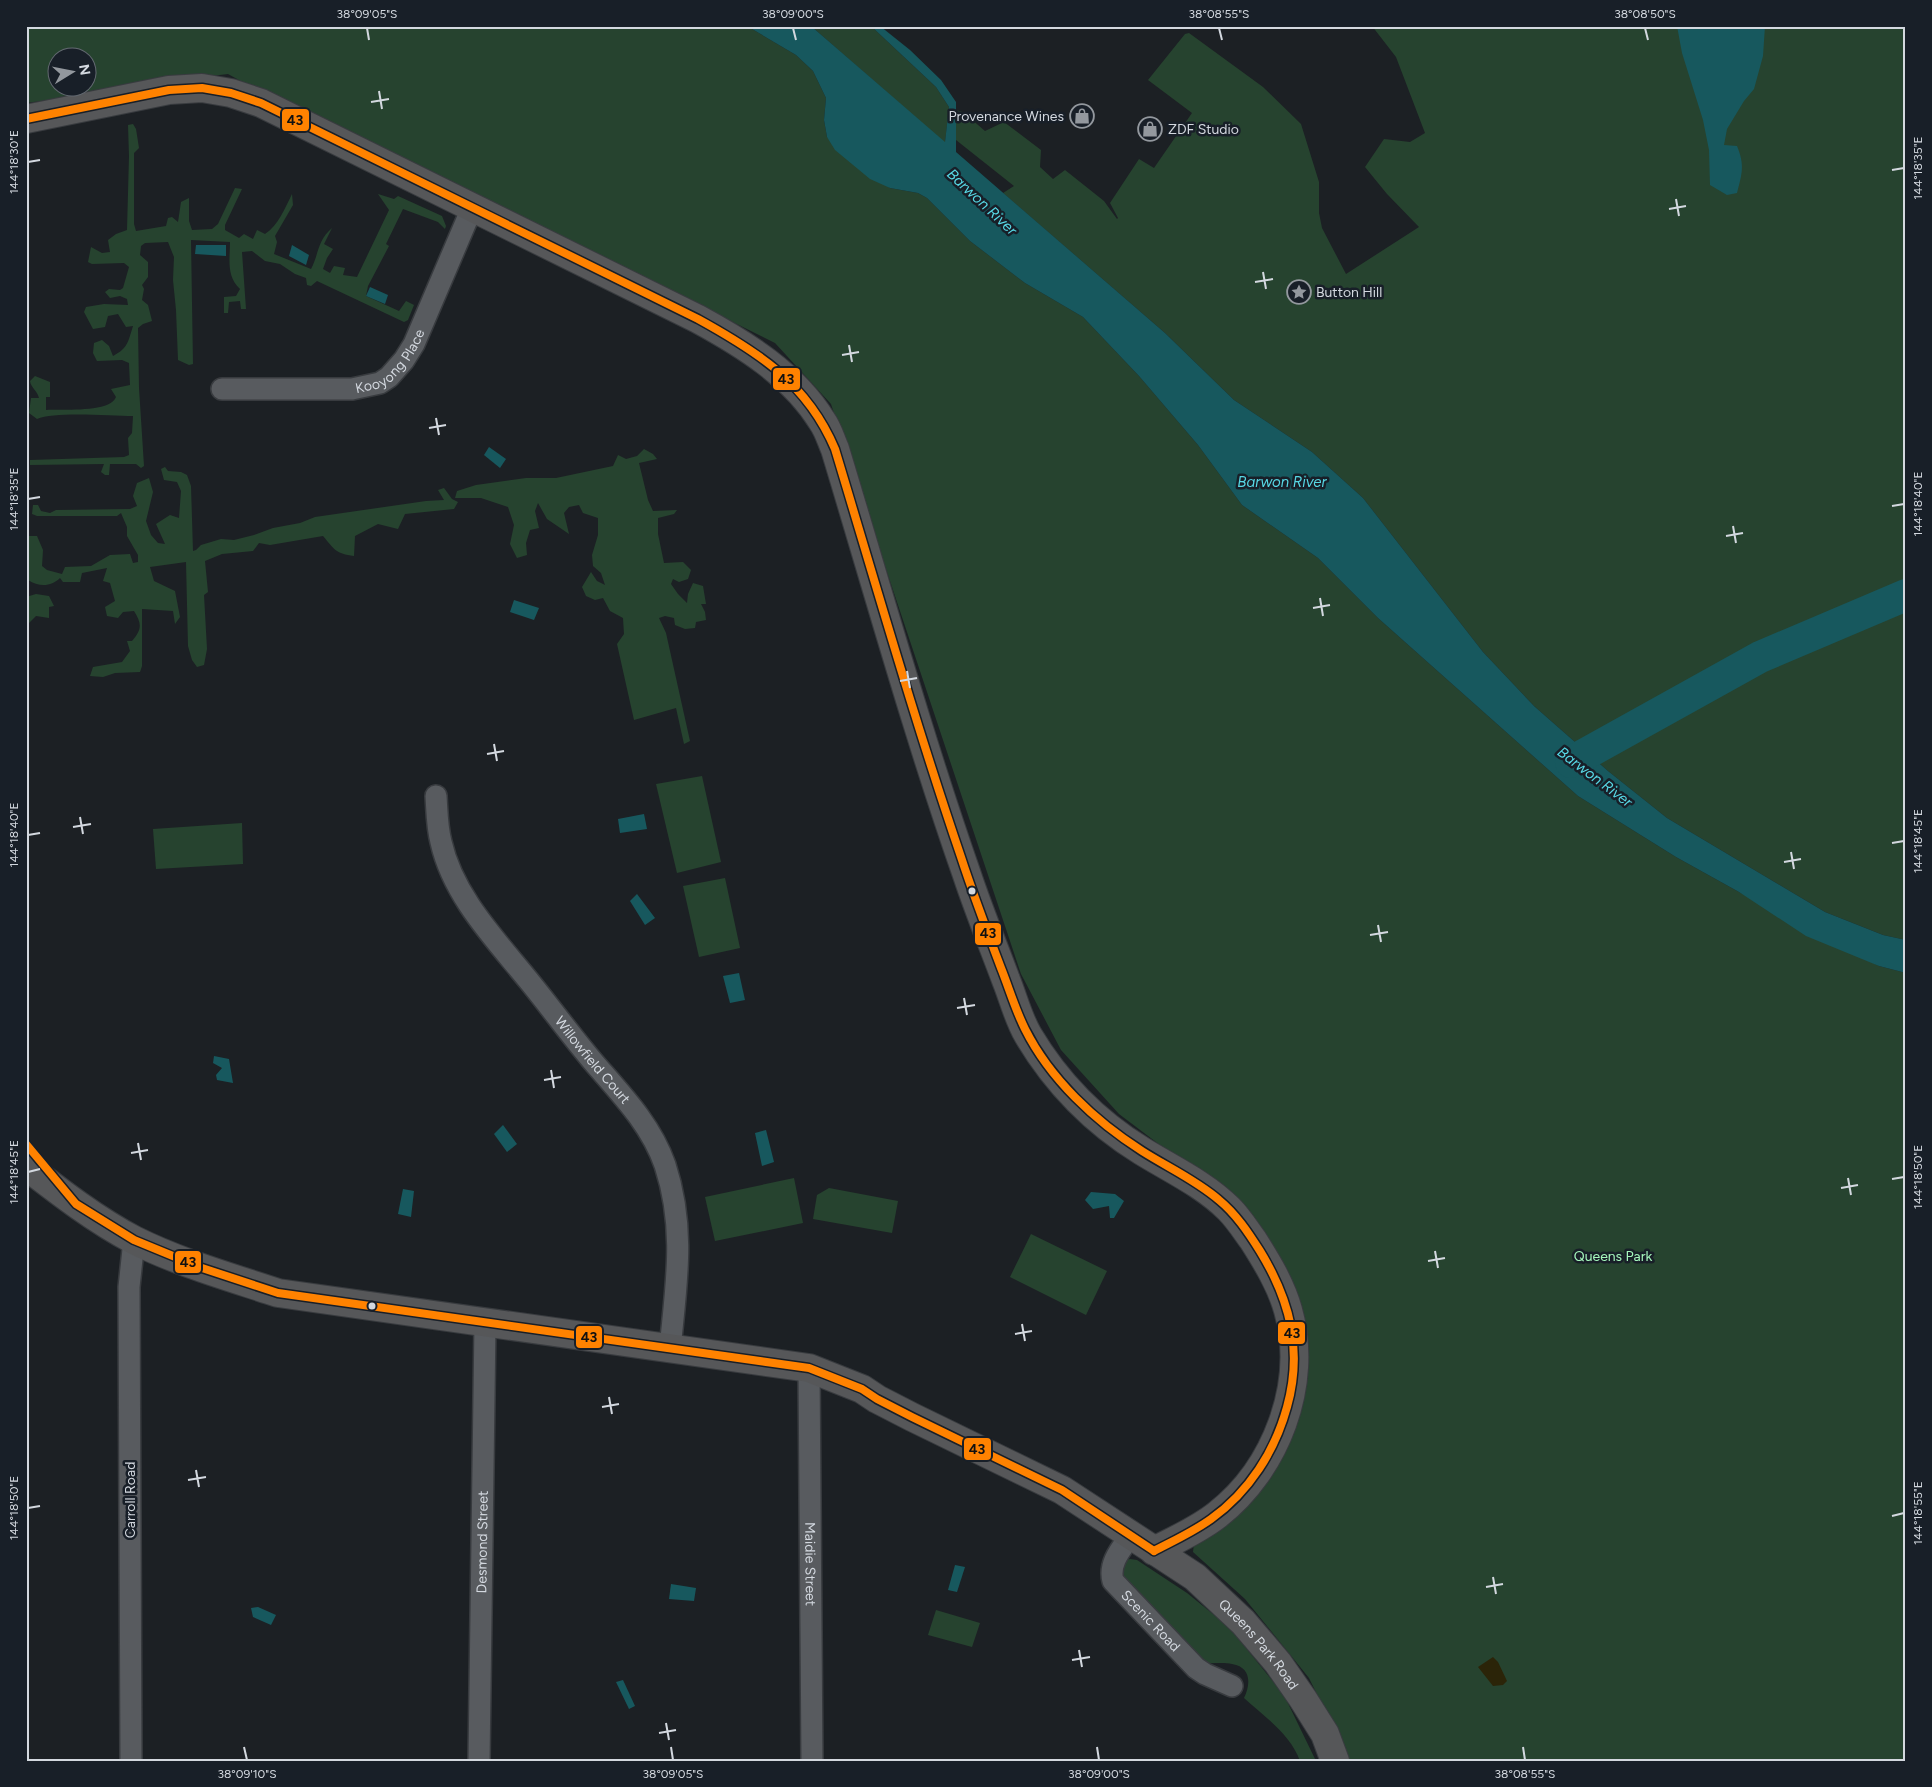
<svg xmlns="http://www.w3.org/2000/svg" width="1932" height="1787" font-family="Figtree,sans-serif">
  <rect width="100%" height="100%" fill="#1c2024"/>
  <g fill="#26432f" fill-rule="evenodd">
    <path d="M 26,26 L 747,26 L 796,55 L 813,71 L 826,98 L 824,120 L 827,137 L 890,188 L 918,193 L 927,198 L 970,241 L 1025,283 L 1083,317 L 1139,376 L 1198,445 L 1242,505 L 1318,558 L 1378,618 L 1578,796 L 1676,857 L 1739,892 L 1879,966 L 1906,973 L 1906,1761 L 1350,1761 L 1309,1678 L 1245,1599 L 1193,1552 L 1194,1544 L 1227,1525 L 1255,1492 L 1304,1346 L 1193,1170 L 1119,1114 L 1061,1050 L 1021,974 L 831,404 L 775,343 L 429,171 L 264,94 L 228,74 L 145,84 L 88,95 L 26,103 ZM 58,58 L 88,58 L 88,88 L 58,88 Z"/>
    <polygon points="811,26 871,26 936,87 949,107 945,143"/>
    <polygon points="1372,26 1906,26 1906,940 1883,935 1825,912 1667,818 1608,771 1534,706 1483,652 1363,498 1312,452 1234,400 1165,333 1003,193 1014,186 956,140 956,110 963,112 985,131 1004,122 1041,150 1040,167 1053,179 1065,170 1104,201 1117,219 1118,218 1110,203 1139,159 1154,168 1192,113 1148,80 1185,34 1189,33 1263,87 1301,124 1319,182 1319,213 1322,228 1346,274 1419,227 1387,194 1365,167 1384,139 1410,142 1425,133 1396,57"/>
    <path d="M 133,124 L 136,129 L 139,148 L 134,153 L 134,224 L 136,231 L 166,226 L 168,218 L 172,217 L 178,222 L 181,202 L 189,198 L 189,221 L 192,230 L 212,229 L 218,224 L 235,188 L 242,189 L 225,225 L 225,230 L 239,238 L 244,234 L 253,239 L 257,230 L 265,234 C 278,226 285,208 292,194 L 293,205 L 275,236 L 277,242 L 274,254 L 311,269 C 319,254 317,241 332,228 L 324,244 L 333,249 L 327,258 L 323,269 L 330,273 L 334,266 L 345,268 L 343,275 L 357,277 L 389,210 L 378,194 L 394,199 L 398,196 L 442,216 L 446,226 L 445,229 L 438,222 L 403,209 L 386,244 L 389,246 L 368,286 L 366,296 L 399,311 L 406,301 L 414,305 L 408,320 L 404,322 L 317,281 L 311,286 L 307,285 L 306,278 L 295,274 L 280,264 L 265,261 L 252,251 L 242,252 L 246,309 L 241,309 L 240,301 L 229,302 L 228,313 L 224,313 L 224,297 L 236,296 L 240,289 C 226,276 230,259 230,242 L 191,240 L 193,364 L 189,365 L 178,360 L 176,310 L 173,280 L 174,257 L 168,242 L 145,243 L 141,246 L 140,255 L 148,262 L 148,277 L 142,285 L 144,289 L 142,300 L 148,305 L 152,321 L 143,324 L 138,328 L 139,388 L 144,466 L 141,468 L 136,464 L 110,464 L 109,475 L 105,475 L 101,472 L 104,464 L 30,465 L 30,460 L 124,457 L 129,455 L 128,438 L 132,433 L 133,416 C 111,416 55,411 37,419 L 29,413 L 31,398 L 39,398 C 37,390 31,388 30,381 L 35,376 L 50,382 L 50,397 L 46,397 L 46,410 C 62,409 110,413 116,397 L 111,389 L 130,385 L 129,363 L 122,360 L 97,361 L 93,353 L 94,343 L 102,340 L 109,346 L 113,356 C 128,348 128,342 133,326 L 126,327 L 118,314 L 108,316 L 105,327 L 93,329 L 84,312 L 86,307 L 104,304 L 128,305 L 127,299 L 120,296 L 110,298 L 105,292 L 109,289 L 120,290 L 123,288 L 129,267 L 124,263 L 92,264 L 88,262 L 91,247 L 102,253 L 110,252 L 108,240 L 116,234 L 127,230 L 129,156 L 128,125 Z"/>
    <polygon points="644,449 653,454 657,459 639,463 648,500 653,511 677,510 674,514 658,518 658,534 664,563 683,562 691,570 688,579 679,582 673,579 671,584 678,594 687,603 688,594 693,583 703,586 706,604 701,604 705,612 706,620 696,622 695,628 685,629 675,625 674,618 665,616 659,618 666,633 690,741 684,744 676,708 634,720 617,644 624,634 623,618 610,611 603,598 595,600 586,596 582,587 591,572 597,581 605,585 601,573 593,566 592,555 598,535 598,518 583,513 579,505 569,507 564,513 569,534 547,519 538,503 535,511 539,528 530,530 526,543 527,555 517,558 510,544 514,525 508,507 481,498 455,498 457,491 476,485 526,478 556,478 613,466 618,455 626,459 637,456"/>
    <path d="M 165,467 L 168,471 L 181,472 L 187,475 L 191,486 L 193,551 L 196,550 L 201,545 L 221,539 L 234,540 L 254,535 L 273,528 L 300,523 L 315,517 L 426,501 L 444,500 L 438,490 L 444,488 L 452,499 L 458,502 L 454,509 L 405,514 L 398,529 L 378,524 L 355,536 L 354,556 C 336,554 334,549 323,536 L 270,545 L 259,543 L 253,551 L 222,554 L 205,561 L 208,592 L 204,595 L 207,649 L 204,665 L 197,667 L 192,660 L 188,646 L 186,562 L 150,567 L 154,581 L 175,591 L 180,617 L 175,624 L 173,611 L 142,609 L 142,666 L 140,672 L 115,673 L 103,677 L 90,676 L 93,667 L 122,662 L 130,651 L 127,641 L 132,641 C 142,629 142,624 134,611 L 123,612 L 118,618 L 107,616 L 105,607 L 115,601 L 110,583 L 103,581 L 107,568 L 82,573 L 80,582 L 63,582 L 60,578 C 51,587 39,587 28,580 L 28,536 L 37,536 L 43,550 L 42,566 L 47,570 L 62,574 L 65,567 L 91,566 L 110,555 L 130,554 L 133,563 L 138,562 L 138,555 L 127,536 L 127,527 L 121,513 L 117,516 L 37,516 L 32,514 L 33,505 L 38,505 L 41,511 L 50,513 L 56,510 L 130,509 L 137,506 L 133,496 L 137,483 L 149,478 L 153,492 L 146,521 L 151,535 L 158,543 L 165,544 L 156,524 L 170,515 L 179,518 L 181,491 L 177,482 L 164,480 L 161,469 Z"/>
    <polygon points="36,594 49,596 54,606 49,607 49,618 36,616 29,623 26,622 26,597"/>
    <polygon points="702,776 721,862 677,873 656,784"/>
    <polygon points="242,823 243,864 156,869 153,829"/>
    <polygon points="725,878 740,948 699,957 683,886"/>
    <polygon points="794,1178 803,1223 715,1241 705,1197"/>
    <polygon points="829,1188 898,1201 892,1233 813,1219 817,1195"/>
    <polygon points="1031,1234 1107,1271 1086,1315 1010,1277"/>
    <path d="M 1130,1559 L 1137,1560 L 1187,1593 L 1229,1627 L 1284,1695 L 1316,1761 L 1300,1761 C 1291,1735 1264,1716 1244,1698 C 1251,1684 1251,1667 1232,1664 C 1223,1662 1213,1664 1204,1663 L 1123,1581 L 1119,1569 L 1126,1560 Z"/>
    <polygon points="936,1610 980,1623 972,1647 928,1635"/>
  </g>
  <polygon fill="#2b2408" points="1493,1657 1498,1662 1507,1681 1503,1685 1493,1686 1478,1667"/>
  <g fill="#17585e">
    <polygon points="747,26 811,26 945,142 949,107 936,87 871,26 880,26 910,50 941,80 956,102 956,152 1165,333 1234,400 1312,452 1363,498 1483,652 1534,706 1608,771 1667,818 1825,912 1883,935 1906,940 1906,973 1879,966 1806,936 1739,892 1676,857 1578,796 1378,618 1318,558 1242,505 1198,445 1139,376 1083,317 1025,283 970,241 927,198 918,193 890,188 870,179 835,150 827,137 824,120 826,98 813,71 796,55"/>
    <path d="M 1677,26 L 1765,26 L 1763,56 L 1754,89 L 1744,101 L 1727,129 L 1724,145 L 1737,146 C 1745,165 1742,174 1737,193 L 1727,195 L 1710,185 L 1709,150 L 1703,120 L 1682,53 Z"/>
    <polygon points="196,245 226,245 226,256 195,254"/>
    <polygon points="292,245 309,255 306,265 289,256"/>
    <polygon points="370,287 388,295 385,304 366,296"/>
    <polygon points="489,447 506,459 500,468 484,455"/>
    <polygon points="514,600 539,608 534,620 510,612"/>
    <polygon points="644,814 647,829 620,833 618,819"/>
    <polygon points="637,894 655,918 645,925 630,901"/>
    <polygon points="739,973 745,1000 730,1003 723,976"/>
    <polygon points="214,1056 229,1059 233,1083 217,1080 216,1075 222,1068 213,1063"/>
    <polygon points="503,1125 517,1144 507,1152 494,1134"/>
    <polygon points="766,1130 774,1162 762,1166 755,1133"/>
    <polygon points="403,1189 414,1191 411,1217 398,1214"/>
    <polygon points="1091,1192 1115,1194 1124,1201 1114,1218 1110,1218 1109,1206 1093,1209 1085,1200"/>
    <polygon points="955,1565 965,1567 957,1592 948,1590"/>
    <polygon points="671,1584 696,1588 694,1601 669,1599"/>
    <polygon points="258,1607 276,1615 271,1625 253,1617 251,1608"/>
    <polygon points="623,1680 635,1706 629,1709 616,1682"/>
  </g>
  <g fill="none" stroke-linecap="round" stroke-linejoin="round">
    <polyline stroke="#17585e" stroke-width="32" points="1571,762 1760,657 1906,595"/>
    <g stroke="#383b3f" stroke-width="24">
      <g id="street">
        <path id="s1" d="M 222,389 L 352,389 L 380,383 L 389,377 L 404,360 L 414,344 L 472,208"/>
        <path id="s2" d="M 436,796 C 437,811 437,827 441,842 C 453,896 495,939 529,981 C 551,1008 572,1037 595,1064 C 622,1095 651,1125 665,1165 C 686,1229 676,1285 670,1349"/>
        <path id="s3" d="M 809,1368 L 812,1761"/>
        <path id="s4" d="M 1131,1535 C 1122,1548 1108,1563 1113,1581 L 1196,1668 L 1205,1674 L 1232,1686"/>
        <polyline points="131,1761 129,1287 134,1240"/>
        <path id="s5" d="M 479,1761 L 485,1323"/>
      </g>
    </g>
    <g stroke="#383b3f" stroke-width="30">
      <g id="secondary">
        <path d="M 26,119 L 169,90 L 202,88 L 231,93 L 261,103 L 698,319 C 744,344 794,375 822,421 C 828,429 831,440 835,449 C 878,591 918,735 967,875 C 979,911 993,945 1006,980 C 1013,997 1018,1018 1028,1035 C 1056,1082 1095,1122 1142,1151 C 1171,1169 1204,1184 1229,1209 C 1238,1218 1245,1229 1253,1240 C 1267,1262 1281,1285 1288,1310 C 1309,1384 1276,1469 1217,1515 C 1198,1530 1175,1540 1154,1551"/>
        <path id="s6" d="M 26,1166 C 61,1193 96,1220 134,1240 C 180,1263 230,1277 278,1293 L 809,1368 L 862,1389 L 877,1399 L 912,1417 L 1062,1490 L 1195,1577 L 1243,1622 L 1278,1663 L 1303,1699 L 1325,1734 L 1335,1761"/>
      </g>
    </g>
    <use href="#street" stroke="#585b5f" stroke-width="21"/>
    <use href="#secondary" stroke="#565759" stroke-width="28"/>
    <g stroke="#181f28" stroke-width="11">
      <g id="bus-1">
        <path d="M 26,119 L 169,90 L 202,88 L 231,93 L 261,103 L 698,319 C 758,352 807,383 835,449 C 876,585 915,722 961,857 C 973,894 987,931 1001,968 C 1009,988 1015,1009 1025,1029 C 1050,1079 1095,1121 1142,1151 C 1167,1167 1196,1180 1219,1200 C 1236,1214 1248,1232 1260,1251 C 1290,1300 1303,1350 1287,1407 C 1275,1451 1249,1492 1211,1519 C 1193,1532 1173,1541 1154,1551"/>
        <polyline points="26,1144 76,1204 134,1240 202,1268 278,1293 809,1368 862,1389 877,1399 912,1417 1062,1490 1154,1551"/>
      </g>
    </g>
    <use href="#bus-1" stroke="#ff8200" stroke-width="8"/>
  </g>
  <path fill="none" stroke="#d3d8df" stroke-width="2" d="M 367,28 L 369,40M 793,28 L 796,40M 1219,28 L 1222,40M 1645,28 L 1648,40M 379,91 L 382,109M 371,102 L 389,99M 28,162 L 40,160M 1892,170 L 1904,168M 1676,199 L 1679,216M 1669,209 L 1686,206M 1263,272 L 1266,289M 1255,282 L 1273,279M 849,345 L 852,362M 842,355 L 859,352M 436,418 L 439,435M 429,428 L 446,425M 28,499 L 40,497M 1892,506 L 1904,504M 1733,526 L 1736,543M 1726,536 L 1743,533M 1320,598 L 1323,616M 1313,608 L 1330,605M 907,671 L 910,688M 900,681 L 917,678M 494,744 L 497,761M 487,754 L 504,751M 80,817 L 83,834M 73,827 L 91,824M 28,835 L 40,833M 1892,843 L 1904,841M 1791,852 L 1794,869M 1784,862 L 1801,859M 1378,925 L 1381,942M 1370,935 L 1388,932M 964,998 L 967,1015M 957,1008 L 975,1005M 551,1070 L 554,1088M 544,1080 L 561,1077M 138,1143 L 141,1160M 131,1153 L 148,1150M 28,1172 L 40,1169M 1848,1178 L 1851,1195M 1892,1179 L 1904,1177M 1841,1188 L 1858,1185M 1435,1251 L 1438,1268M 1428,1261 L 1445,1258M 1022,1324 L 1025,1341M 1015,1334 L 1032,1331M 609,1397 L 612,1414M 602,1407 L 619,1404M 196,1470 L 199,1487M 188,1480 L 206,1477M 28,1508 L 40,1506M 1892,1516 L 1904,1513M 1493,1577 L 1496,1594M 1486,1587 L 1503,1584M 1079,1650 L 1082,1667M 1072,1660 L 1090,1657M 666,1723 L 669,1740M 659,1733 L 676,1730M 244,1747 L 247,1760M 671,1747 L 673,1760M 1097,1747 L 1099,1760M 1523,1747 L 1525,1760"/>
  <defs>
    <g id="shop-ring" transform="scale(1.25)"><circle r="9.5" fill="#181f28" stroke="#93989e" stroke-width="1.5"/><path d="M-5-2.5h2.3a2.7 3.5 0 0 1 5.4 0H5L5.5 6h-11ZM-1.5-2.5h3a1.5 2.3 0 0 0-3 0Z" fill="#93989e"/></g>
    <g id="sight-ring" transform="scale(1.25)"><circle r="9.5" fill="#181f28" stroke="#93989e" stroke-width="1.5"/><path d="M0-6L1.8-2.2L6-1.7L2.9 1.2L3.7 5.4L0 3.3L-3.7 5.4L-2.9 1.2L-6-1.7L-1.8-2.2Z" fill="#93989e"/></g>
  </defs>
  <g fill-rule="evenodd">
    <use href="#shop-ring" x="1082" y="116"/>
    <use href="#shop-ring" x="1150" y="129"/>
    <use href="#sight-ring" x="1299" y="292"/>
  </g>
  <g fill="#d3d8df" stroke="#181f28" stroke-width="2">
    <circle cx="972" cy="891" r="4.5"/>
    <circle cx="372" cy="1306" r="4.5"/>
  </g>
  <g text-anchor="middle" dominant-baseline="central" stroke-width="5" stroke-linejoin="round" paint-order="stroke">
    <g font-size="14" fill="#d3d8df" stroke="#181f28" text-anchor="start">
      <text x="1064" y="116" text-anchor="end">Provenance Wines</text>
      <text x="1168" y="129">ZDF Studio</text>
      <text x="1316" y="292">Button Hill</text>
    </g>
    <g font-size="14" fill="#d3d8df" stroke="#181f28">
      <text stroke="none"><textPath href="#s1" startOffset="180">Kooyong Place</textPath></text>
      <text stroke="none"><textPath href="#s2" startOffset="314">Willowfield Court</textPath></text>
      <text transform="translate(130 1500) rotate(-90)">Carroll Road</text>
      <text stroke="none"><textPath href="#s5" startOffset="219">Desmond Street</textPath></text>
      <text stroke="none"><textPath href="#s3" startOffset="196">Maidie Street</textPath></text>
      <text stroke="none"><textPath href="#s4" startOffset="106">Scenic Road</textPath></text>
      <text stroke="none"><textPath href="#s6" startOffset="1354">Queens Park Road</textPath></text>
    </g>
    <g font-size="14" fill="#a6f8bd" stroke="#181f28">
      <text x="1613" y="1256">Queens Park</text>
    </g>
    <g font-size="15" font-style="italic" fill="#57d8e5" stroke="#181f28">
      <text transform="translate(982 202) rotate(43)">Barwon River</text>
      <text x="1282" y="482">Barwon River</text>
      <text transform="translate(1595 777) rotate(37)">Barwon River</text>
    </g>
  </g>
  <g stroke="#181f28" stroke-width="2">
    <rect x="281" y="108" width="29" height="24" rx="5" fill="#ff8200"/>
    <rect x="772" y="367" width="29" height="24" rx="5" fill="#ff8200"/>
    <rect x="974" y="922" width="28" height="24" rx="5" fill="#ff8200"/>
    <rect x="174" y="1250" width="28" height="24" rx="5" fill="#ff8200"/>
    <rect x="1277" y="1321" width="29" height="24" rx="5" fill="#ff8200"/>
    <rect x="575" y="1325" width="28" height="24" rx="5" fill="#ff8200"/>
    <rect x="963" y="1437" width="29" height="24" rx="5" fill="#ff8200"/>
  </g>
  <g font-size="14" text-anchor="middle" font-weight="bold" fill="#111">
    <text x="295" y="125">43</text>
    <text x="786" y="384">43</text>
    <text x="988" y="938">43</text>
    <text x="188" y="1267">43</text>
    <text x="1292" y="1338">43</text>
    <text x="589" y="1342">43</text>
    <text x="977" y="1454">43</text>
  </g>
  <rect width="1932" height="1787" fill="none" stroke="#181f28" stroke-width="55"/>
  <g transform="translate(72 72) rotate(80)"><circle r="24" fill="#181f28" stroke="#636971"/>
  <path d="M0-4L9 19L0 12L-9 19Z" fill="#93989e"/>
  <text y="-8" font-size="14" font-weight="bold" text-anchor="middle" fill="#d3d8df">N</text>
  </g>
  <rect x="28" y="28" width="1876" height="1732" fill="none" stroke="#d3d8df" stroke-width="2"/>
  <g font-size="12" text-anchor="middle" fill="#d3d8df">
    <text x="367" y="18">38°09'05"S</text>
    <text x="793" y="18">38°09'00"S</text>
    <text x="1219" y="18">38°08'55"S</text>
    <text x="1645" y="18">38°08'50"S</text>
    <text transform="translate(14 162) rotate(-90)" y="4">144°18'30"E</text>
    <text transform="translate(1918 168) rotate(-90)" y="4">144°18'35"E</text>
    <text transform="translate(14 499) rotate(-90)" y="4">144°18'35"E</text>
    <text transform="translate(1918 504) rotate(-90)" y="4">144°18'40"E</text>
    <text transform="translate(14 835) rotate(-90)" y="4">144°18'40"E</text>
    <text transform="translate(1918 841) rotate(-90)" y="4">144°18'45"E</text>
    <text transform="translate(14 1172) rotate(-90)" y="4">144°18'45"E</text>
    <text transform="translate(1918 1177) rotate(-90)" y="4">144°18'50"E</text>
    <text transform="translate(14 1508) rotate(-90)" y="4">144°18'50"E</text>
    <text transform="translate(1918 1513) rotate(-90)" y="4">144°18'55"E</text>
    <text x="247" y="1778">38°09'10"S</text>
    <text x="673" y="1778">38°09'05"S</text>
    <text x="1099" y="1778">38°09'00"S</text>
    <text x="1525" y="1778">38°08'55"S</text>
  </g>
</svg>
